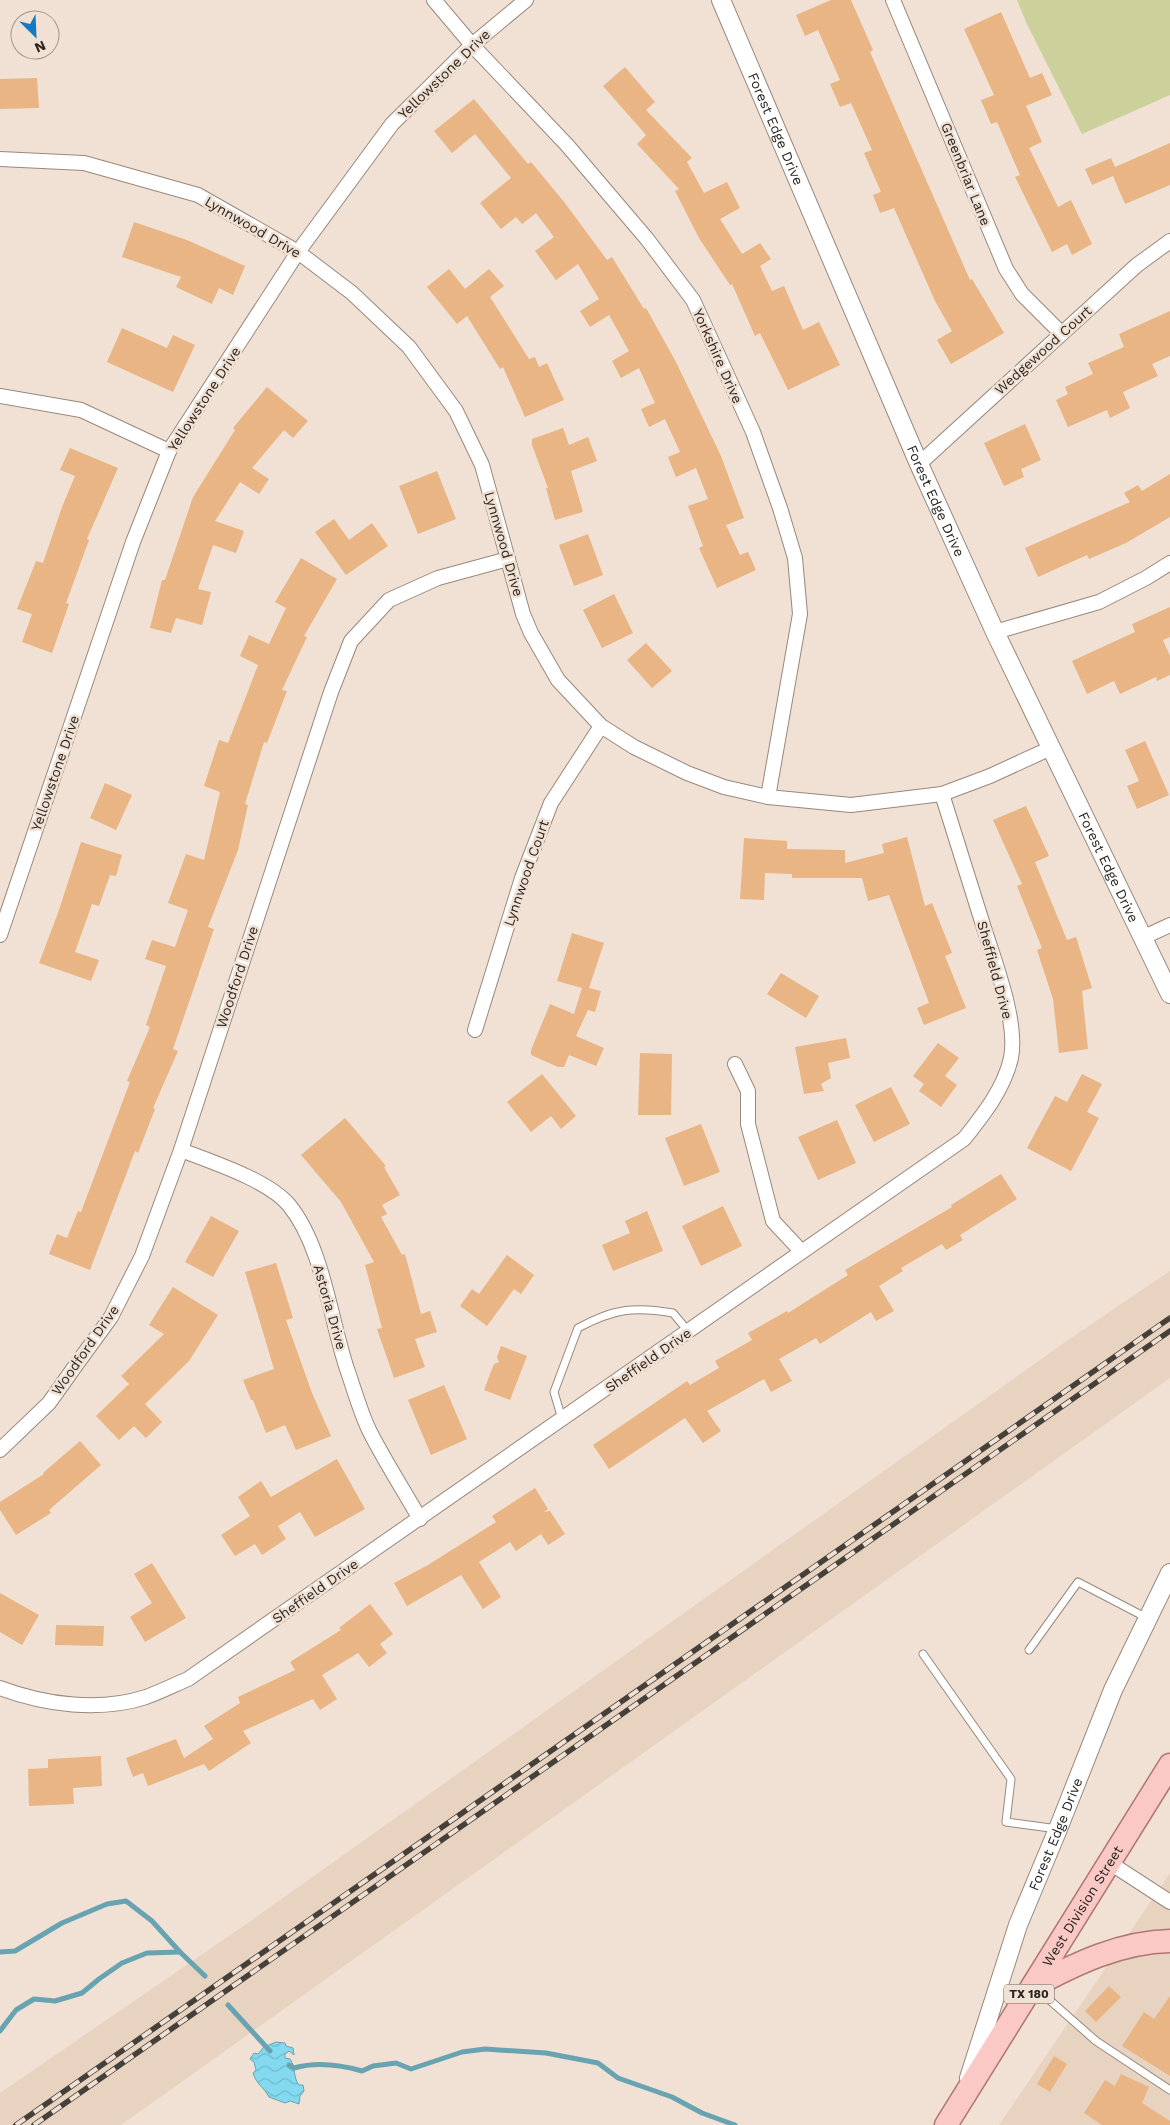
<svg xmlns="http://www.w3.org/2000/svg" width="1170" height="2125" font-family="'Work Sans',sans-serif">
  <defs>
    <pattern id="water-waves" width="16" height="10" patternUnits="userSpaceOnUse" patternTransform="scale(1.25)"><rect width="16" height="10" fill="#83d9ef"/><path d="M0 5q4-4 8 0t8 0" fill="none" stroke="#71bacd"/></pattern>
  </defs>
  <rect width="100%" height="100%" fill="#f0e1d4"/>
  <g fill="#e8d3c0">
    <polygon points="1170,1271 1170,1378 121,2125 0,2125 0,2093 245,1925 1071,1338"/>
    <polygon points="1170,1873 1170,2125 999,2125"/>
  </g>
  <polygon fill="#ccd19c" points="1017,0 1170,0 1170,95 1082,134 1026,22"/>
  <path fill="url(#water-waves)" stroke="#68a3b1" d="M 276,2042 L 285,2043 L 286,2046 L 293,2048 L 294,2055 L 289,2051 L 285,2054 L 285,2058 L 290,2059 C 296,2067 293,2078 299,2085 L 303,2085 L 304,2091 L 300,2096 L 299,2104 L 290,2101 L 285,2103 L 269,2097 C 264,2087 256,2084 253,2073 L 256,2070 L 254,2062 L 250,2059 L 254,2053 L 258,2054 L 264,2047 Z"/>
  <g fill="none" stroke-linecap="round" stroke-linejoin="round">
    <g stroke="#68a3b1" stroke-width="5">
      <polyline points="0,1952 15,1951 62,1923 107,1904 126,1901 152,1921 180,1952 205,1976"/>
      <polyline points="228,2005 270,2051"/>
      <polyline points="0,2031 16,2010 34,1999 55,2001 82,1993 99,1979 122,1963 147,1953 180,1952"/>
      <path d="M 289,2065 L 294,2068 C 315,2062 341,2065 362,2071 L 373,2066 L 396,2063 L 411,2069 L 462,2052 L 485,2049 L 546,2053 L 598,2063 L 618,2078 L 672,2097 L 702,2113 L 735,2125"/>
    </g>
  </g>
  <g fill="#e9b584">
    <polygon points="831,0 851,0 873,50 870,52 970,280 972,279 1004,333 951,364 937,340 952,331 935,301 894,208 880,213 873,195 881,192 864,153 872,150 851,103 840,107 830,84 840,80 818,30 805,36 796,15"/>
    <polygon points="1001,12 1030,78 1042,73 1052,95 1026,106 1042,142 1029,148 1058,207 1071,200 1092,244 1072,255 1067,244 1052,252 1015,177 1020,175 997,122 991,124 981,100 994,95 964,29"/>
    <polygon points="625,67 655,102 646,110 692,158 687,162 704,193 727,182 740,208 720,219 742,254 760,243 771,259 760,266 772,291 784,286 803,330 819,322 840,365 788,390 760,333 755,336 732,284 730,285 699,238 675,191 679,189 637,144 646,135 603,86"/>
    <polygon points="37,78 39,108 0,109 0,79"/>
    <polygon points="474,99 528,164 531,162 565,203 607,260 612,257 644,309 646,308 676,362 721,456 744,518 726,525 740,555 748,552 756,570 717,588 699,548 703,546 688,506 708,499 696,468 676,477 668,457 680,452 665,419 649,427 641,409 655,403 639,368 621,378 612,361 629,351 609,315 590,327 580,311 599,299 578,264 556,280 535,251 554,237 536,213 522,224 516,217 501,229 480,203 511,178 475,134 452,153 434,131"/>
    <polygon points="1170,143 1170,185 1125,204 1113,176 1092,185 1085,169 1111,158 1115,167"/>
    <polygon points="134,222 187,240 245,266 233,295 219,288 212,304 176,287 181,277 122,257"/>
    <polygon points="449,269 465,289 489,269 504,286 490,297 529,359 535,357 539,367 547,363 564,400 525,417 503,367 500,369 467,316 457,324 427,287"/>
    <polygon points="1170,311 1170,356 1152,364 1158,376 1123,392 1130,408 1110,418 1107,410 1068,427 1056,400 1068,394 1065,387 1093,374 1088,363 1124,347 1119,334"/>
    <polygon points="122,328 167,348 173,335 195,345 173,392 107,362"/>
    <polygon points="267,387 308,421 293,438 284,430 252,468 269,479 259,494 240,482 215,521 244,531 236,553 213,545 198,589 211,592 202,625 176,618 171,633 150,628 162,580 165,580 193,497 235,430 233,428"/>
    <polygon points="1025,424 1041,460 1021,469 1024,477 1004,486 984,443"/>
    <polygon points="563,428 569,445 588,437 597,461 571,471 583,512 555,520 546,488 548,488 532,445 532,439"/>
    <polygon points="70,448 118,468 87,539 89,540 66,603 69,604 52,653 22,642 32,614 17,609 36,561 43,563 62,507 75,476 60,470"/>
    <polygon points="437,471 456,519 418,534 399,486"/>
    <polygon points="1170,474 1170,517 1126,543 1089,559 1087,555 1038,577 1025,548 1130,502 1124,493 1138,485 1142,491"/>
    <polygon points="334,519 349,540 372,523 388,546 346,575 315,532"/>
    <polygon points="588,534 603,575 574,586 559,545"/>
    <polygon points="301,558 337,579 304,636 307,637 282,690 287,691 267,743 264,742 245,804 248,805 238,850 208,927 214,929 173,1049 178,1051 153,1108 155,1109 138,1153 135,1151 90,1270 49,1254 57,1234 67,1238 78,1211 81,1212 130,1082 127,1081 150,1027 146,1025 166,966 145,959 152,940 175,947 188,910 168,903 186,854 204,860 220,792 204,786 219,740 228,743 258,665 240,656 249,635 269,644 286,608 275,602"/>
    <polygon points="614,594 633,633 602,648 583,610"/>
    <polygon points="1170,607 1170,637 1163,640 1170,656 1170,675 1157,681 1156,677 1120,694 1114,681 1087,694 1072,661 1135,632 1132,624"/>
    <polygon points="646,643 672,671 652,688 627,660"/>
    <polygon points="1145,741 1169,795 1137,809 1127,786 1139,781 1125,750"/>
    <polygon points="105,783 132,795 116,830 90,818"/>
    <polygon points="1026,806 1049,856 1035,862 1067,940 1076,937 1092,988 1082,991 1088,1049 1059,1053 1053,999 1037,950 1042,948 1017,886 1022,884 993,820"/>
    <polygon points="907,837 925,906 932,903 952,953 945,956 966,1008 924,1025 917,1008 929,1003 889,895 868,901 862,878 792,878 792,874 765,873 764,900 740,899 744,838 787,841 787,849 845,850 845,863 884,853 882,844"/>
    <polygon points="81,842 122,855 116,876 110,875 99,906 92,904 75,952 99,960 91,981 39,963 58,913"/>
    <polygon points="572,933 604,943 589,988 601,991 595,1012 588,1010 576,1036 604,1048 596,1066 569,1055 564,1067 558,1067 531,1055 531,1050 550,1004 574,1014 582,988 557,981"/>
    <polygon points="781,973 819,996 806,1018 767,994"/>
    <polygon points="846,1038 850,1058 828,1063 831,1078 821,1084 824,1091 804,1094 795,1047"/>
    <polygon points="938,1043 959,1058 945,1076 957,1085 941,1107 919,1091 924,1084 913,1076"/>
    <polygon points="640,1053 672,1054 671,1115 638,1115"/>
    <polygon points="542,1074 576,1116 561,1129 551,1116 531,1132 507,1102"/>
    <polygon points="1082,1074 1102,1084 1087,1112 1099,1118 1071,1171 1027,1148 1055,1096 1067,1102"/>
    <polygon points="891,1087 910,1124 874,1142 855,1105"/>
    <polygon points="345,1118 386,1166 384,1167 400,1195 382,1205 387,1214 381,1217 402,1255 405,1254 421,1314 430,1311 437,1332 415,1339 425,1367 394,1378 377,1329 382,1328 365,1265 374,1262 341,1202 301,1155"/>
    <polygon points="837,1120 856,1163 818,1180 798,1137"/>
    <polygon points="701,1124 720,1172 684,1186 665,1138"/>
    <polygon points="1001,1174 1017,1199 960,1235 963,1240 946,1250 942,1244 901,1268 903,1271 879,1286 894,1311 876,1321 871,1312 820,1344 816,1338 779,1359 792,1381 771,1392 764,1379 707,1411 721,1431 703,1443 685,1418 609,1469 593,1445 687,1381 690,1385 719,1368 715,1361 752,1340 748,1333 787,1311 788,1313 848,1275 845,1270 952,1207 951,1205"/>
    <polygon points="723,1206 742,1246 701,1266 682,1226"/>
    <polygon points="647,1211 663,1251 613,1271 602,1245 630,1233 625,1221"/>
    <polygon points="211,1216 239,1231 213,1277 185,1262"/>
    <polygon points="507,1255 534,1275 521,1294 514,1289 487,1326 460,1306 472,1289 479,1294"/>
    <polygon points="276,1263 293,1318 286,1320 312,1393 331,1436 296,1450 285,1425 266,1433 253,1400 251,1400 243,1380 274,1369 245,1272"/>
    <polygon points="173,1287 218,1315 189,1361 145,1404 162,1422 146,1438 134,1426 119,1440 96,1416 129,1384 121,1376 164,1334 149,1325"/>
    <polygon points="501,1346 527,1356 510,1400 484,1390 494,1364 499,1362 497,1357"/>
    <polygon points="444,1385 467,1439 431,1455 408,1400"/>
    <polygon points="80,1441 101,1465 49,1510 51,1513 16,1535 0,1510 0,1502 44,1474 43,1473"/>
    <polygon points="337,1459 365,1509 315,1537 300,1512 278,1526 286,1539 262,1555 255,1544 235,1556 221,1535 250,1516 238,1497 261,1481 271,1497"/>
    <polygon points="535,1488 548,1509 544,1512 550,1511 565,1534 548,1545 541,1534 516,1551 510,1542 479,1562 501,1597 483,1609 461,1575 407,1606 394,1583 428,1565 496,1522 492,1516"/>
    <polygon points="152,1563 186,1618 145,1642 130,1617 152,1603 134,1574"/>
    <polygon points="0,1593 39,1615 22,1645 0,1632"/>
    <polygon points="370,1604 393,1634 380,1644 387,1653 369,1667 358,1653 322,1675 337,1699 320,1710 313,1699 243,1731 251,1743 209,1771 204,1764 148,1786 143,1773 133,1777 126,1758 176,1739 184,1758 213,1739 204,1726 240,1703 238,1697 295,1670 290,1662 341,1630 339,1628"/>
    <polygon points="56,1625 104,1626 103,1646 55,1645"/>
    <polygon points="101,1756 102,1786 73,1788 74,1804 29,1806 28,1769 48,1768 48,1759"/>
    <polygon points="1109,1986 1121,1997 1096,2022 1085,2011"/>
    <polygon points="1170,1996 1170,2076 1122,2046 1144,2012 1154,2019"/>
    <polygon points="1054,2056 1067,2064 1050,2092 1037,2084"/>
    <polygon points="1121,2074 1149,2087 1142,2103 1170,2121 1170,2125 1102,2125 1084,2113 1105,2080 1115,2086"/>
  </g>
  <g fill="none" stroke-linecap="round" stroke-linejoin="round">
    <g stroke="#97897d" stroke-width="9">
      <g id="service">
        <path d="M 562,1419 L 554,1392 L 578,1328 C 613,1309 634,1306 673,1313 L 688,1331"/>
        <polyline points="1029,1650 1078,1582 1147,1618"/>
        <polyline points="923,1654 1011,1779 1006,1822 1058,1829"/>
        <polyline points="1037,1989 1096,2041 1170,2090"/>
      </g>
    </g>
    <g stroke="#97897d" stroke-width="16">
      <g id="minor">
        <polyline points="434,0 472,45 567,145 647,239 693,300 753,432 780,508 795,558 800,614 768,797"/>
        <polyline points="893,0 1006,269 1022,294 1061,333"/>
        <polyline points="0,159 84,163 198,195 298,252 352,293 409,347 456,411 482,465 523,614 531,633 558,680 601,726 634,747 687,773 724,787 768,797 851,805 942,794 990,776 1051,748"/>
        <polyline points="0,396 81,410 169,451"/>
        <polyline points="919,464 1137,265 1170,241"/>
        <polyline points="995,632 1099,602 1146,578 1170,563"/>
        <polyline points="0,935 133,542 169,451 298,252 392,124 472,45 526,0"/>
        <polyline points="1144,937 1170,925"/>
        <polyline points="475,1030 522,878 551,803 601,726"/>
        <polyline points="735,1064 748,1091 748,1124 773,1221 801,1251"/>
        <path d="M 181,1150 C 212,1162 268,1180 289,1205 C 323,1247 330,1318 347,1369 C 354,1389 360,1411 369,1430 C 384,1460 403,1489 420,1519"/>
        <polyline points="0,1450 49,1403 76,1365 111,1317 142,1256 181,1150 331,692 351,641 389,600 438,578 508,559"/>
        <path d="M 0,1688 C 45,1705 100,1712 146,1697 C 160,1692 174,1685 188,1679 L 964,1139 C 983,1115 1004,1089 1011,1058 C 1018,1022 995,963 984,928 C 970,883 956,838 942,794"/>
        <polyline points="1110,1863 1170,1902"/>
      </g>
    </g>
    <g stroke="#97897d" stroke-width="20">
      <g id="tertiary">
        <path id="s1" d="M 721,0 L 919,464 L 995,632 L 1170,994"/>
        <path id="s2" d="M 969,2078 L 1018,1925 L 1058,1829 L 1113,1690 L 1170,1573"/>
      </g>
    </g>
    <g stroke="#af7772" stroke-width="25">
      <g id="primary">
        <path d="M 1034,1986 C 1077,1963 1121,1942 1170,1941"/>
        <path id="s3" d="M 946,2125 L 1170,1765"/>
      </g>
    </g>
    <use href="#service" stroke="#fff" stroke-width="7"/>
    <use href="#minor" stroke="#fff" stroke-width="14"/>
    <use href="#tertiary" stroke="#fff" stroke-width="18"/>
    <use href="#primary" stroke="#fac8c5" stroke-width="22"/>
    <g stroke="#46403a" stroke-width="5.5">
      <g id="rail">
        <polyline points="16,2125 1170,1318"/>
        <polyline points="34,2125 1170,1331"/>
      </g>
    </g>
    <use href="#rail" stroke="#f0e1d4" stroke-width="4" stroke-dasharray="11" stroke-linecap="butt"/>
  </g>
  <g text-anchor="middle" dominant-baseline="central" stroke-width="5" stroke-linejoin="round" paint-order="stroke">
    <rect fill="#f0e1d4" stroke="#655d56" stroke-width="1" x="1004" y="1984.5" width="50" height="19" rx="4"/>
    <g font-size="12" font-weight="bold" fill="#2a2520">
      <text x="1029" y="1994">TX 180</text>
    </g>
    <g font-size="14" fill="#2a2520" stroke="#f0e1d4">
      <text transform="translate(444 74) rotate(-44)">Yellowstone Drive</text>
      <text stroke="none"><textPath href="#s1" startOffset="140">Forest Edge Drive</textPath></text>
      <text transform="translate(966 174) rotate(68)">Greenbriar Lane</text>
      <text transform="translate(253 227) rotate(30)">Lynnwood Drive</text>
      <text transform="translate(1043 350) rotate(-42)">Wedgewood Court</text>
      <text transform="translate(718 356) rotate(66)">Yorkshire Drive</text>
      <text transform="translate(204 399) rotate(-57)">Yellowstone Drive</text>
      <text stroke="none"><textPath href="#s1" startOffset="545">Forest Edge Drive</textPath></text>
      <text transform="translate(504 544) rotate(74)">Lynnwood Drive</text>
      <text transform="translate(55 773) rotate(-71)">Yellowstone Drive</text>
      <text stroke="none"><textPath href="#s1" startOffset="950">Forest Edge Drive</textPath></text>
      <text transform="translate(526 873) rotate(-71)">Lynnwood Court</text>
      <text transform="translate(995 970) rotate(75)">Sheffield Drive</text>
      <text transform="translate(237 977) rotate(-72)">Woodford Drive</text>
      <text transform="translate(330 1307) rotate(74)">Astoria Drive</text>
      <text transform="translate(85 1350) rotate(-55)">Woodford Drive</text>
      <text transform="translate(648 1360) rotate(-35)">Sheffield Drive</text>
      <text transform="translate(315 1591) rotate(-35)">Sheffield Drive</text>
      <text stroke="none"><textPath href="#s2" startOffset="259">Forest Edge Drive</textPath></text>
      <text stroke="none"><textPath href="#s3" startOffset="258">West Division Street</textPath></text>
    </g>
  </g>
  <g transform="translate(35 35) rotate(156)"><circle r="24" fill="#f0e1d4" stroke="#a1968c"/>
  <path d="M0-4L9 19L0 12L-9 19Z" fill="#1679c4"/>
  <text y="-8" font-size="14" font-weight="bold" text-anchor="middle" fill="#2a2520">N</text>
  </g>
</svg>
